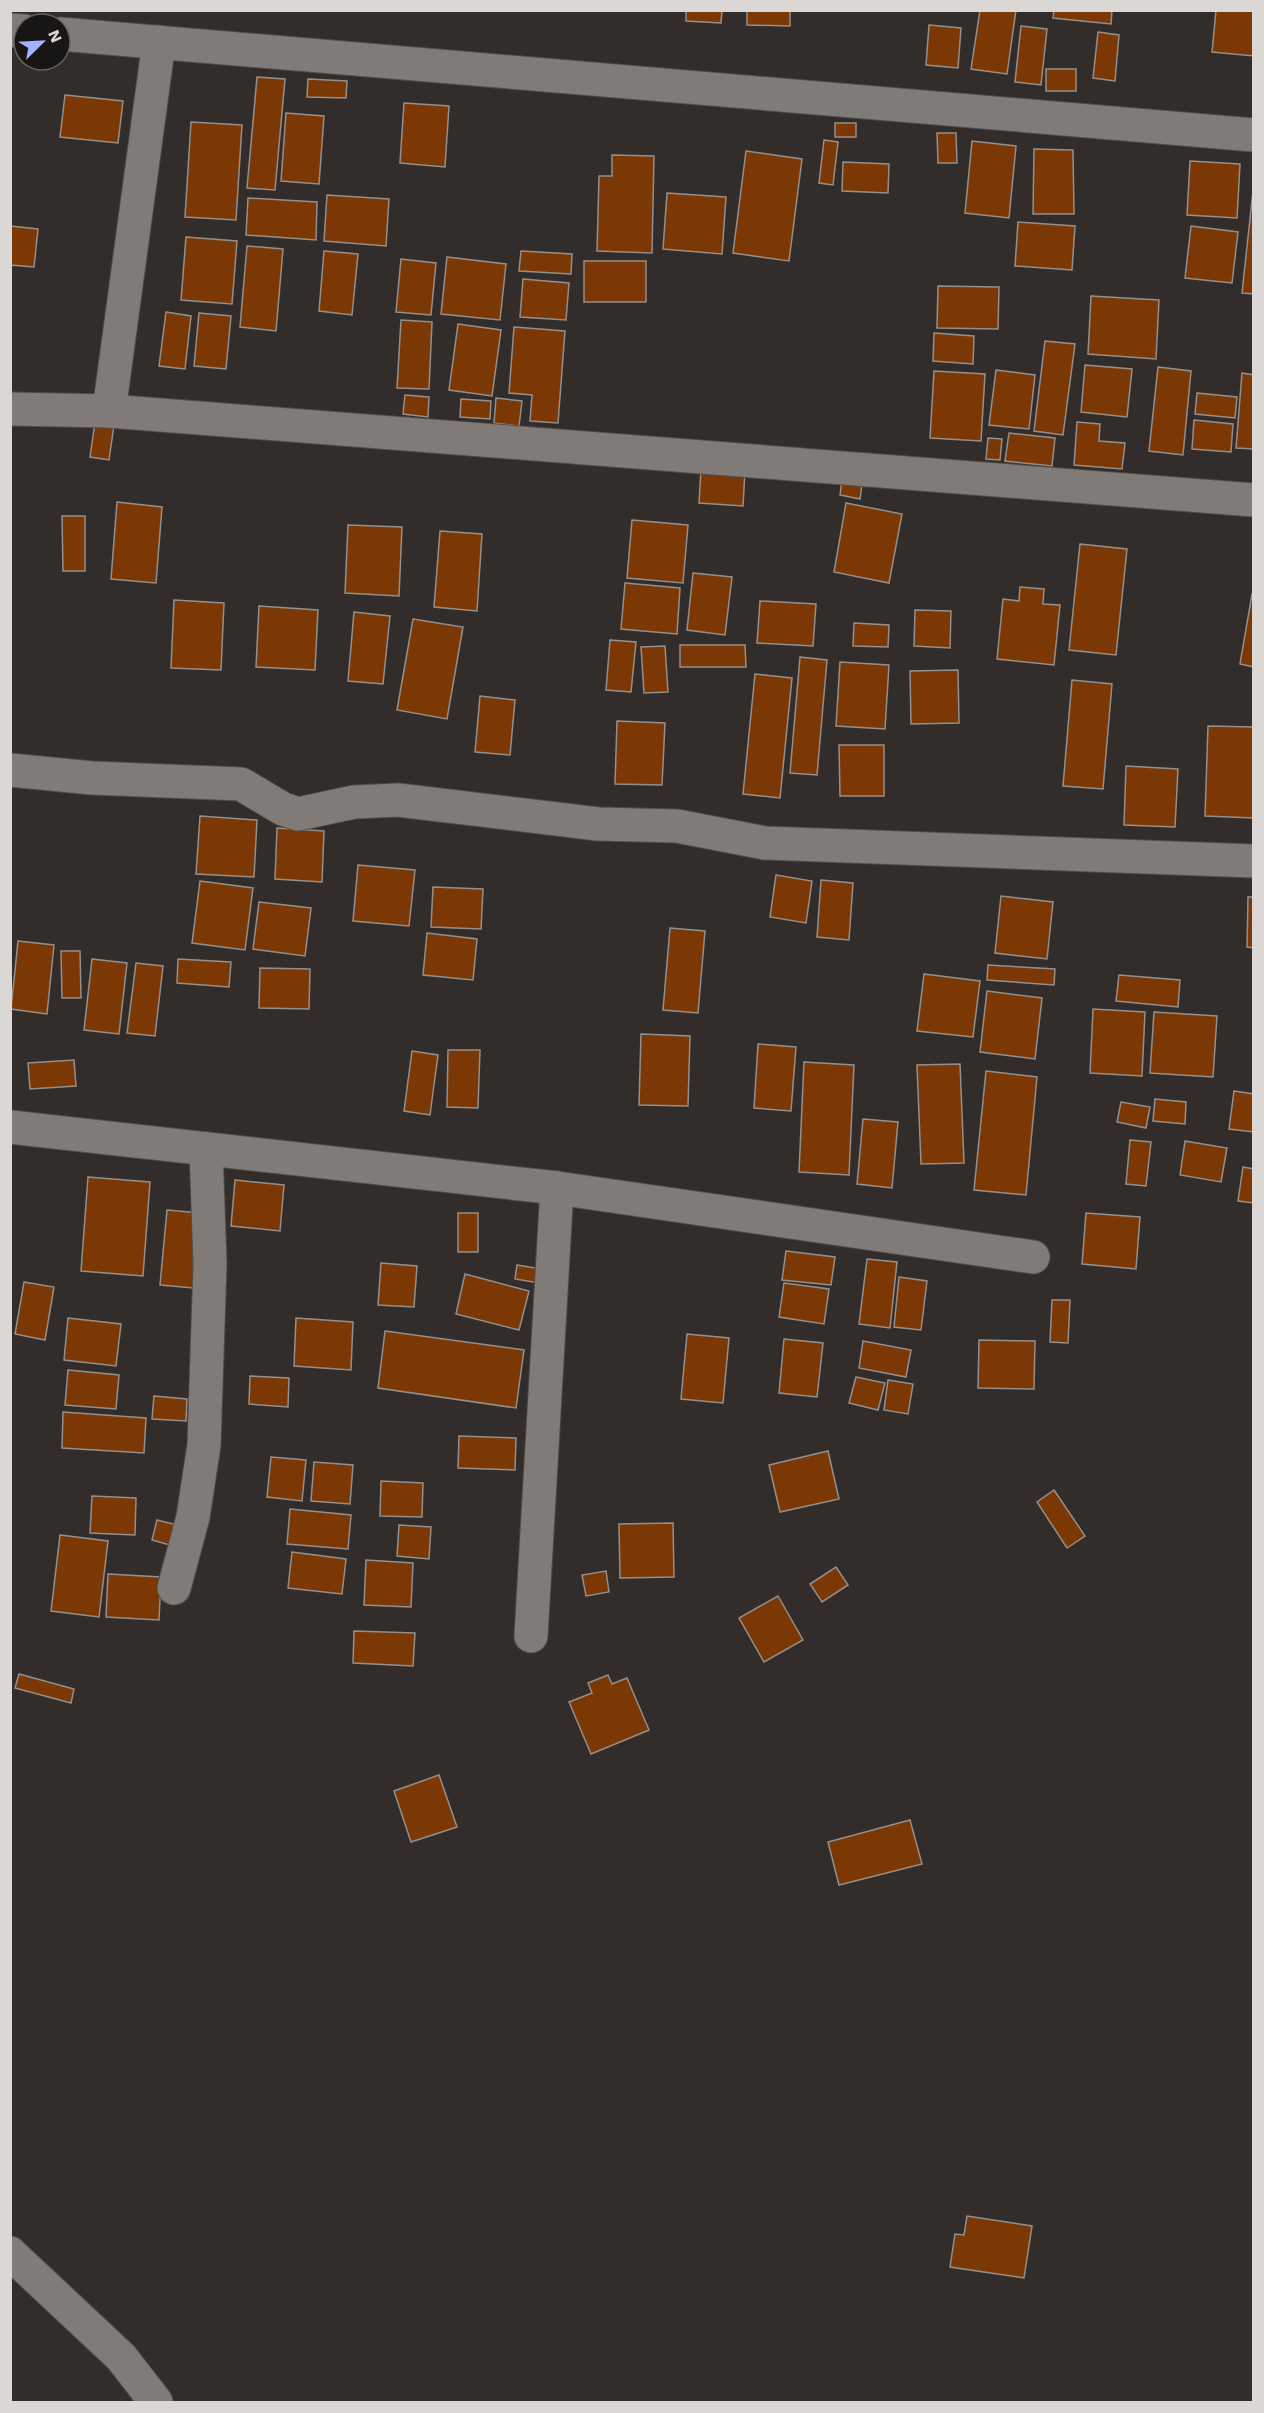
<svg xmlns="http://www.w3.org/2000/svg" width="1264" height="2413" font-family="'Work Sans',sans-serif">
  <rect width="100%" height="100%" fill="#322d2b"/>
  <g fill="#7b3805" stroke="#958f8c" stroke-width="1.5">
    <polygon points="686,10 722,10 721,23 686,21"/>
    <polygon points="747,10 790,10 790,26 747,25"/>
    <polygon points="980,10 1016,10 1007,74 971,69"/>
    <polygon points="1054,10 1112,10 1111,24 1053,18"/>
    <polygon points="1216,10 1254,10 1254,56 1212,52"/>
    <polygon points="929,25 961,28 958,68 926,65"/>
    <polygon points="1021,26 1047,29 1041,85 1015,82"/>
    <polygon points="1098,32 1119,35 1115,81 1093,78"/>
    <rect x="1046" y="69" width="30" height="22"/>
    <polygon points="257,77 285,79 275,190 247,188"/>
    <polygon points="308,79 347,81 346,98 307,97"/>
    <polygon points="65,95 123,101 118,143 60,137"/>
    <polygon points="404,103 449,106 445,167 400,163"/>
    <polygon points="286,113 324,116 319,184 281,181"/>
    <polygon points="191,122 242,125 236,220 185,217"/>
    <rect x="835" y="123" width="21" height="14"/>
    <polygon points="937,133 956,133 957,163 938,163"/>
    <polygon points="824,140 838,142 833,185 819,183"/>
    <polygon points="972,141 1016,146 1009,218 965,213"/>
    <polygon points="1034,149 1073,150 1074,214 1033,214"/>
    <polygon points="746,151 802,159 789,261 733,253"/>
    <polygon points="612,155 654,156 652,253 597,251 599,176 612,176"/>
    <polygon points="1190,161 1240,164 1237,218 1187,215"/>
    <polygon points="843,162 889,164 888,193 842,191"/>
    <polygon points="1253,191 1254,191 1254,294 1242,293"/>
    <polygon points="667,193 726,197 722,254 663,249"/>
    <polygon points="327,195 389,199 386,246 324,241"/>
    <polygon points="248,198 317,202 316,240 246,235"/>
    <polygon points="1018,222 1075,226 1072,270 1015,266"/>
    <polygon points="10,226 38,229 34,267 10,265"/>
    <polygon points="1191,226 1238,232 1232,283 1185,278"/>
    <polygon points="186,237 237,241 232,304 181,300"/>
    <polygon points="247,246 283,249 276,331 240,327"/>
    <polygon points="324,251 358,254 352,315 319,311"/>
    <polygon points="521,251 572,254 571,274 519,271"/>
    <polygon points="447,257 506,264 500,320 441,314"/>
    <polygon points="401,259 436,263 431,315 396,312"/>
    <rect x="584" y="261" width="62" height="41"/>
    <polygon points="523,279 569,283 566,320 520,317"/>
    <polygon points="938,286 999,287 998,329 937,328"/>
    <polygon points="1091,296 1159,300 1156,359 1088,354"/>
    <polygon points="166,312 191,316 185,369 159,366"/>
    <polygon points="199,313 231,316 226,369 194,366"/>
    <polygon points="401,320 432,322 429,389 397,388"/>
    <polygon points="458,324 501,330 492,396 449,390"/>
    <polygon points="514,327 565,331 558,423 530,421 532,395 509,393"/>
    <polygon points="934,333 974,336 973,364 933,361"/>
    <polygon points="1045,341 1075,344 1063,435 1034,431"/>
    <polygon points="1085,365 1132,369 1127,417 1081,412"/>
    <polygon points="1158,367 1191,371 1183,455 1149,451"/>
    <polygon points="996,370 1035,375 1029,429 989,425"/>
    <polygon points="934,371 985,374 981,441 930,438"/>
    <polygon points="1242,373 1254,375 1254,449 1236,448"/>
    <polygon points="1197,393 1237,397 1235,418 1195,414"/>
    <polygon points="405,395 429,397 428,417 403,414"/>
    <polygon points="496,398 522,401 519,426 494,423"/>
    <polygon points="461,399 491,401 490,419 460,417"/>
    <polygon points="1194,420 1233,424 1231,452 1192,449"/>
    <polygon points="95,422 114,425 109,460 90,457"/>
    <polygon points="1077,422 1100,424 1099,441 1125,443 1122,469 1074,465"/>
    <polygon points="1009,433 1055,438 1052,466 1005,461"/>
    <polygon points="988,438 1002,439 1000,460 986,459"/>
    <polygon points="701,469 745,471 743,506 699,503"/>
    <polygon points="842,480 862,484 860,499 840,495"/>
    <polygon points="117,502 162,507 156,583 111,579"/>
    <polygon points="846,503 902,514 889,583 834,572"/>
    <polygon points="62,516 85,516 85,571 63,571"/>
    <polygon points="632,520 688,525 683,583 627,578"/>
    <polygon points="348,525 402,527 399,596 345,593"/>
    <polygon points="440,531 482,534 477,611 434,607"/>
    <polygon points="1080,544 1127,549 1116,655 1069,650"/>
    <polygon points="693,573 732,577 725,635 687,630"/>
    <polygon points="625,583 680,588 677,634 621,629"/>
    <polygon points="1020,587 1044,589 1043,604 1060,605 1054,665 997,659 1003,599 1019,601"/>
    <polygon points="1252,594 1254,594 1254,667 1240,664"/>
    <polygon points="174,600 224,603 221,670 171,668"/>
    <polygon points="760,601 816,604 813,646 757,643"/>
    <polygon points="259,606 318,610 315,670 256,667"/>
    <polygon points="915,610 951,611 950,648 914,646"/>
    <polygon points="354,612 390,616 383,684 348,681"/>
    <polygon points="413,619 463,627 447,719 397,710"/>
    <polygon points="854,623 889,625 888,647 853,646"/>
    <polygon points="610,640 636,642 631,692 606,690"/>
    <polygon points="680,645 745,645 746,667 680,667"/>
    <polygon points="665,646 668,692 644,693 641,647"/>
    <polygon points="800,657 827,660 817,775 790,773"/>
    <polygon points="840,662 889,665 885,729 836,726"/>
    <polygon points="958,670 959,723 911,724 910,671"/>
    <polygon points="755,674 792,678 780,798 743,794"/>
    <polygon points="1072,680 1112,684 1103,789 1063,786"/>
    <polygon points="480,696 515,700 510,755 475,752"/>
    <polygon points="617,721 665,723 662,785 615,784"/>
    <polygon points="1208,726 1254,727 1254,818 1205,816"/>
    <polygon points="839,745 884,745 884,796 840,796"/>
    <polygon points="1126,766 1178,769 1175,827 1124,825"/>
    <polygon points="200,816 257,820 254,877 196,874"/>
    <polygon points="277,828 324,831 322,882 275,879"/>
    <polygon points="358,865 415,870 409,926 353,921"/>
    <polygon points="776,875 812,881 806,923 770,917"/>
    <polygon points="821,880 853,883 849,940 817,937"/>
    <polygon points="200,881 253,888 245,950 192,943"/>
    <polygon points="433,887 483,889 481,929 431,927"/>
    <polygon points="1001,896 1053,902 1047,959 995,953"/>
    <polygon points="1248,897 1254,897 1254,948 1247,947"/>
    <polygon points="259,902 311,908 305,956 253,949"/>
    <polygon points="670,928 705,931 698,1013 663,1010"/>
    <polygon points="427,933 477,939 473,980 423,975"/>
    <polygon points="18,941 54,945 47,1014 11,1009"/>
    <polygon points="61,951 80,951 81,998 62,998"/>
    <polygon points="92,959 127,963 119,1034 84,1030"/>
    <polygon points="178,959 231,962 229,987 177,983"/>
    <polygon points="136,963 163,966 155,1036 127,1033"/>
    <polygon points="988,965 1055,969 1054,985 987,980"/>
    <polygon points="260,968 310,969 309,1009 259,1008"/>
    <polygon points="924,974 980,981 973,1037 917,1031"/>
    <polygon points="1119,975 1180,980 1178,1007 1116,1001"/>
    <polygon points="987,991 1042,998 1035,1059 980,1052"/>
    <polygon points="1093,1009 1145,1012 1142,1076 1090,1073"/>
    <polygon points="1154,1012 1217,1016 1213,1077 1150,1073"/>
    <polygon points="641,1034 690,1036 688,1106 639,1105"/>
    <polygon points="758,1044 796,1047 791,1111 754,1108"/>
    <polygon points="448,1050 480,1050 478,1108 447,1107"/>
    <polygon points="412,1051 438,1055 430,1115 404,1111"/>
    <polygon points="74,1060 76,1086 30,1089 28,1063"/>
    <polygon points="804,1062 854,1065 849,1175 799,1172"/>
    <polygon points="960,1064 964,1163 921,1164 917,1065"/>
    <polygon points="986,1071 1037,1077 1026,1195 974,1190"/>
    <polygon points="1234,1091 1254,1094 1254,1132 1229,1129"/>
    <polygon points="1155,1099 1186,1102 1185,1124 1153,1121"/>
    <polygon points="1121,1102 1150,1107 1146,1128 1117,1122"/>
    <polygon points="863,1119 898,1122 892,1188 857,1184"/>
    <polygon points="1130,1140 1151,1142 1146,1186 1126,1184"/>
    <polygon points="1185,1141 1227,1148 1221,1182 1180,1175"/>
    <polygon points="1243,1167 1254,1169 1254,1203 1238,1201"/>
    <polygon points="88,1177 150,1182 143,1276 81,1271"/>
    <polygon points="235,1180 284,1185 280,1231 231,1226"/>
    <polygon points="167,1210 200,1213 193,1288 160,1285"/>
    <rect x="458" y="1213" width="20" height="39"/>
    <polygon points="1086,1213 1140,1217 1136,1269 1082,1264"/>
    <polygon points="786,1251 835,1257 831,1285 782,1280"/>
    <polygon points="867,1259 897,1262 890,1328 859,1324"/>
    <polygon points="381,1263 417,1266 414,1307 378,1305"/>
    <polygon points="517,1265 542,1269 539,1283 515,1279"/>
    <polygon points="465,1274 529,1291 519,1330 456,1314"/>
    <polygon points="899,1277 927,1281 921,1330 894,1327"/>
    <polygon points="24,1282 54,1287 45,1340 15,1334"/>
    <polygon points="784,1283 829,1289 824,1324 779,1317"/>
    <polygon points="1052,1300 1070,1300 1068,1343 1050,1342"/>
    <polygon points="68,1318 121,1324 116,1366 64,1360"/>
    <polygon points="296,1318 353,1322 351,1370 294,1366"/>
    <polygon points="385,1331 524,1350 516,1408 378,1388"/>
    <polygon points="687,1334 729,1338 723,1403 681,1399"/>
    <polygon points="784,1339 823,1343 817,1397 779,1393"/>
    <polygon points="979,1340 1035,1341 1034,1389 978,1388"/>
    <polygon points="863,1341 911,1350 906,1377 859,1368"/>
    <polygon points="68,1370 119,1375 116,1409 65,1405"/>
    <polygon points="250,1376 289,1378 288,1407 249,1404"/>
    <polygon points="856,1377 885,1383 878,1410 849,1403"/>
    <polygon points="888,1380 913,1384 908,1414 884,1410"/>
    <polygon points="154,1396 187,1399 186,1421 152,1419"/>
    <polygon points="63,1412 146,1418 144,1453 62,1448"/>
    <polygon points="459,1436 516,1438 515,1470 458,1468"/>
    <polygon points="828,1451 839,1499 780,1512 769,1465"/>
    <polygon points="271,1457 306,1460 302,1501 267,1497"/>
    <polygon points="314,1462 353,1465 350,1504 311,1501"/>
    <polygon points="381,1481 423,1483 422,1517 380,1516"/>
    <polygon points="1054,1490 1085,1536 1067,1548 1037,1502"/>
    <polygon points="92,1496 136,1498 135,1535 90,1533"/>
    <polygon points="290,1509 351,1515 348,1549 287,1544"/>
    <polygon points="157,1520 181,1526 177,1547 152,1540"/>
    <polygon points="673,1523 674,1577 620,1578 619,1524"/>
    <polygon points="399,1525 431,1527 429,1559 397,1556"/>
    <polygon points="60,1535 108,1541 99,1617 51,1611"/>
    <polygon points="292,1552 346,1559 342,1594 288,1588"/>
    <polygon points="366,1560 413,1563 411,1607 364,1605"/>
    <polygon points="836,1567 848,1585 822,1602 810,1584"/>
    <polygon points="606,1571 609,1592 586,1596 582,1575"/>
    <polygon points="108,1574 161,1577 159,1620 106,1617"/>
    <polygon points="778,1596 803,1640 764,1662 739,1618"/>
    <polygon points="354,1631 415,1633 413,1666 353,1663"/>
    <polygon points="19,1674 74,1689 71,1703 15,1688"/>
    <polygon points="608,1675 612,1684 627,1678 649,1730 591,1754 569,1702 592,1693 588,1683"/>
    <polygon points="439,1775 457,1827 411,1842 394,1791"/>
    <polygon points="910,1820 922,1864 839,1885 828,1842"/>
    <polygon points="967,2216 1032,2226 1024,2278 950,2267 955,2234 964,2235"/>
  </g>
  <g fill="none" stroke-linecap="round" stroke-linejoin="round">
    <g stroke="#504c49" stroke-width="35">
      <g id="minor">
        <polyline points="10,30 24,31"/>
        <polyline points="60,34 1254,135"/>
        <polyline points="10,409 109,411 1254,500"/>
        <polyline points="109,411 159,42"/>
        <polyline points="10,770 92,778 241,784 283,809 298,814 354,802 398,800 598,824 677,826 765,843 1254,861"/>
        <polyline points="10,1127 557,1188 1033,1257"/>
        <polyline points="174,1588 193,1517 204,1445 210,1264 206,1149"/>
        <polyline points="531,1636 557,1188"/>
        <polyline points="10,2253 121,2357 156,2402"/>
      </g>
    </g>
    <use href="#minor" stroke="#817b78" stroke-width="33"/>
  </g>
  <rect width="1264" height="2413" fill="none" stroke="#dad7d5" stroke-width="24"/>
  <g transform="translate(42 42) rotate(66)"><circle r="28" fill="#181615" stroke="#666362" stroke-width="1.5"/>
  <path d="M0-4.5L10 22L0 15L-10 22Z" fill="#a3b2fd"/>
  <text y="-9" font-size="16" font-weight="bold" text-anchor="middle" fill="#dad7d5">N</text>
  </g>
</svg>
